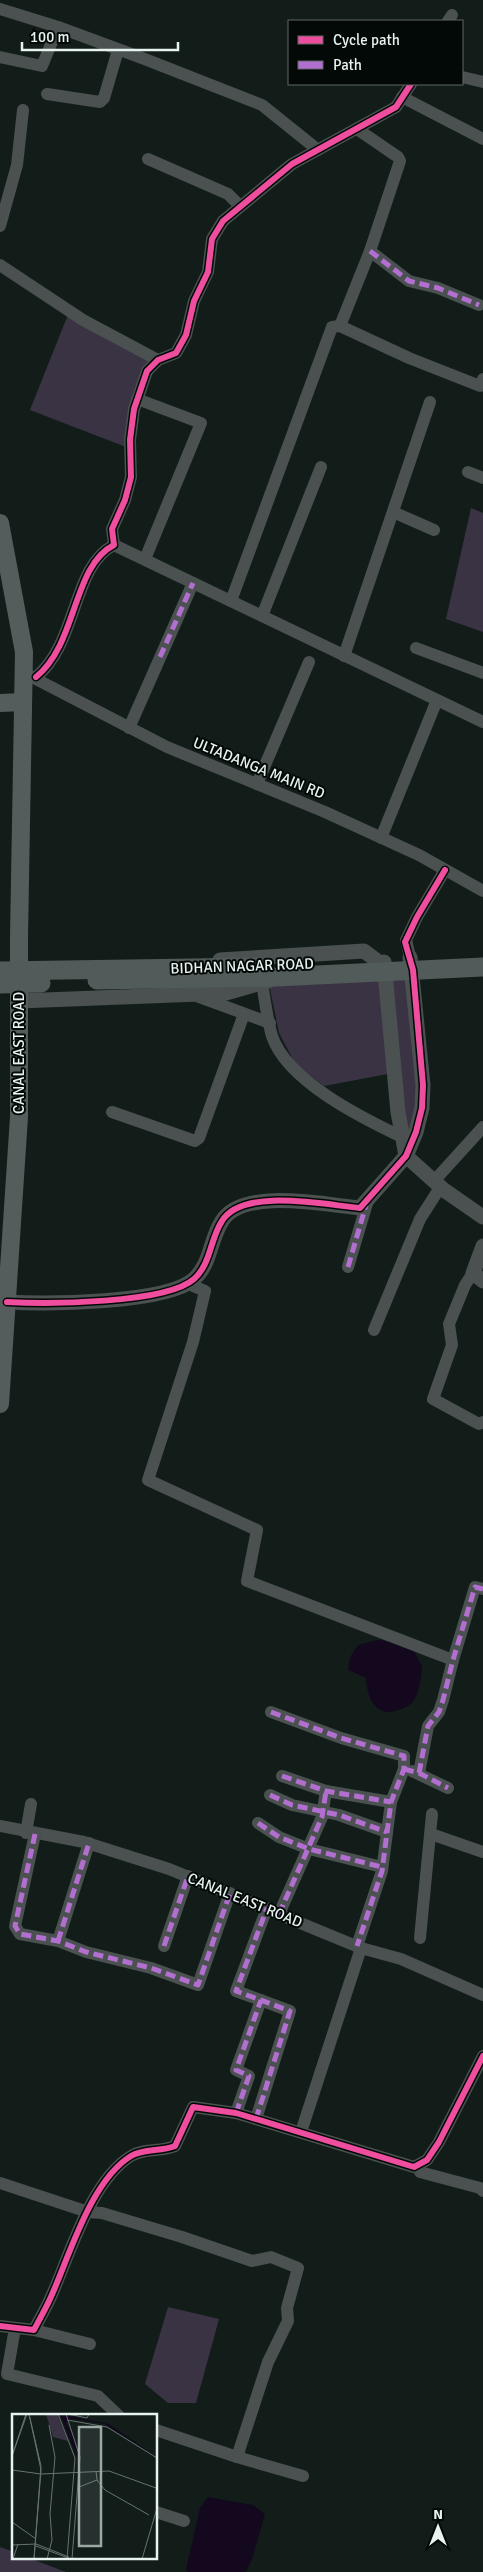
<svg xmlns="http://www.w3.org/2000/svg" width="483" height="2572" font-family="Signika,sans-serif">
  <rect width="100%" height="100%" fill="#121d1a"/>
  <g fill="#3a3343">
    <polygon points="69,312 151,361 126,447 30,410"/>
    <polygon points="471,508 483,513 483,632 446,619"/>
    <polygon points="409,970 418,1104 407,1146 389,973"/>
    <polygon points="382,973 393,1073 324,1086 296,1065 279,1033 269,984"/>
    <polygon points="168,2307 219,2319 196,2403 168,2403 145,2384"/>
    <polygon points="0,2547 14,2552 14,2558 29,2558 66,2572 0,2572"/>
  </g>
  <g fill="#13081e">
    <path d="M 377,1640 L 387,1641 L 414,1651 L 422,1666 C 421,1677 420,1691 414,1700 C 411,1705 406,1707 401,1709 C 377,1720 367,1699 366,1678 L 348,1670 L 350,1657 L 358,1645 Z"/>
    <polygon points="208,2497 253,2505 265,2514 252,2559 246,2572 188,2572 186,2569 200,2508"/>
  </g>
  <g fill="none" stroke-linecap="round" stroke-linejoin="round">
    <g stroke="#4a5150" stroke-width="12">
      <polyline points="0,9 58,27 142,58 262,105 318,150"/>
      <polyline points="448,21 452,15"/>
      <polyline points="0,57 42,66 58,27"/>
      <polyline points="462,77 483,82"/>
      <polyline points="47,94 100,102 104,98 118,50"/>
      <polyline points="402,97 483,139"/>
      <polyline points="148,159 228,194 240,206"/>
      <polyline points="0,226 17,165 23,110"/>
      <polyline points="370,251 409,281 438,288 479,305"/>
      <polyline points="0,265 83,320 158,360"/>
      <polyline points="340,326 370,251 400,161 398,157 357,129"/>
      <polyline points="137,399 201,423 145,559"/>
      <polyline points="468,472 483,478"/>
      <polyline points="393,512 434,530"/>
      <polyline points="114,545 483,722"/>
      <polyline points="231,601 332,327 340,326 409,358 480,386 483,379"/>
      <polyline points="262,616 321,467"/>
      <polyline points="416,648 483,673"/>
      <polyline points="344,656 430,402"/>
      <polyline points="30,676 167,747 325,812 419,855 483,891"/>
      <path d="M 36,677 C 78,643 72,566 114,545 L 112,529 L 125,500 L 131,477 L 130,440 L 134,409 L 147,371 L 158,360 L 176,353 L 186,335 L 194,301 L 208,272 L 212,239 L 223,221 L 292,164 L 396,107 L 411,84"/>
      <polyline points="129,728 193,583"/>
      <polyline points="257,784 309,662"/>
      <polyline points="381,838 437,700"/>
      <polyline points="410,957 406,940 417,917 445,870"/>
      <path d="M 262,983 C 265,1000 267,1019 272,1036 C 287,1081 362,1118 402,1137"/>
      <polyline points="194,995 270,1023"/>
      <polyline points="112,1112 195,1141 199,1138 244,1014"/>
      <polyline points="434,1181 483,1127"/>
      <polyline points="348,1267 368,1200"/>
      <polyline points="473,1273 465,1285 449,1324 452,1345 433,1399 479,1424 483,1422"/>
      <polyline points="186,1283 205,1291 193,1342 148,1480 257,1530 247,1581 453,1660"/>
      <polyline points="374,1330 420,1219 441,1186"/>
      <polyline points="271,1712 341,1738 404,1756 404,1769 391,1802 382,1871 357,1946"/>
      <polyline points="412,1771 448,1788"/>
      <polyline points="419,1773 428,1726 439,1712 443,1700 453,1660 475,1587 483,1589"/>
      <polyline points="282,1776 326,1791 391,1802"/>
      <polyline points="270,1795 292,1805 339,1815 387,1832"/>
      <polyline points="258,1823 279,1837 309,1849 382,1867"/>
      <polyline points="0,1826 84,1842 169,1869 361,1948 401,1959 483,1995"/>
      <polyline points="26,1833 31,1804"/>
      <polyline points="35,1834 15,1926 20,1934 58,1941 86,1952 151,1968 198,1985 230,1893"/>
      <polyline points="431,1834 483,1852"/>
      <polyline points="279,1914 322,1817 326,1791"/>
      <polyline points="420,1938 432,1814"/>
      <polyline points="58,1941 89,1843"/>
      <polyline points="164,1946 188,1876"/>
      <polyline points="236,2113 249,2076 236,2070 261,2000"/>
      <polyline points="256,2119 290,2011 236,1991 267,1908"/>
      <polyline points="301,2132 361,1948"/>
      <polyline points="420,2172 480,2188 483,2191"/>
      <polyline points="0,2183 88,2212 102,2213 182,2237 252,2261 271,2257 298,2268 287,2308 288,2321 268,2362 237,2457 156,2430"/>
      <path d="M 0,2326 L 34,2330 C 39,2320 45,2310 50,2299 C 69,2258 90,2181 131,2156 C 144,2148 161,2152 175,2146 L 193,2107 L 236,2113 L 414,2167 L 427,2160 L 439,2142 L 483,2056"/>
      <polyline points="15,2328 7,2374 98,2396 119,2416"/>
      <polyline points="34,2330 90,2344"/>
      <polyline points="237,2457 303,2476"/>
      <polyline points="156,2512 184,2521"/>
    </g>
    <g stroke="#4a5150" stroke-width="15">
      <polyline points="220,960 364,951 376,960"/>
      <polyline points="384,962 398,1112 406,1156 444,1190 483,1217"/>
      <polyline points="19,1001 226,993 268,981"/>
      <polyline points="483,1246 473,1273 483,1281"/>
      <path d="M 7,1302 C 46,1304 166,1304 194,1279 C 211,1264 210,1239 222,1221 C 243,1187 326,1205 360,1208 L 406,1156 L 416,1132 L 422,1108 L 423,1085 L 410,957"/>
    </g>
    <g stroke="#545d5b" stroke-width="18">
      <polyline points="0,523 24,652 19,937 19,1117 0,1404"/>
      <polyline points="0,703 23,702"/>
    </g>
    <polyline stroke="#515b59" stroke-width="19" points="97,980 276,977 483,967"/>
    <g stroke="#515b59" stroke-width="19">
      <polyline points="0,971 259,967"/>
      <polyline points="0,984 41,983"/>
    </g>
    <g stroke="#b36fd0" stroke-width="5" stroke-dasharray="10 5" stroke-linecap="butt">
      <polyline points="370,251 409,281 438,288 479,305"/>
      <polyline points="160,657 193,583"/>
      <polyline points="348,1267 366,1205"/>
      <polyline points="271,1712 341,1738 404,1756 404,1769 391,1802 382,1871 357,1946"/>
      <polyline points="404,1769 419,1773 448,1788"/>
      <polyline points="419,1773 428,1726 439,1712 443,1700 453,1660 475,1587 483,1589"/>
      <polyline points="282,1776 326,1791 391,1802"/>
      <polyline points="270,1795 292,1805 339,1815 387,1832"/>
      <polyline points="258,1823 279,1837 309,1849 382,1867"/>
      <polyline points="35,1834 15,1926 20,1934 58,1941 86,1952 151,1968 198,1985 230,1893"/>
      <polyline points="279,1914 322,1817 326,1791"/>
      <polyline points="58,1941 89,1843"/>
      <polyline points="164,1946 188,1876"/>
      <polyline points="236,2113 249,2076 236,2070 261,2000"/>
      <polyline points="256,2119 290,2011 236,1991 267,1908"/>
    </g>
    <g stroke="#030907" stroke-width="9">
      <g id="cycleway">
        <path d="M 36,677 C 78,643 72,566 114,545 L 112,529 L 125,500 L 131,477 L 130,440 L 134,409 L 147,371 L 158,360 L 176,353 L 186,335 L 194,301 L 208,272 L 212,239 L 223,221 L 292,164 L 396,107 L 411,84"/>
        <path d="M 7,1302 C 46,1304 166,1304 194,1279 C 211,1264 210,1239 222,1221 C 243,1187 326,1205 360,1208 L 406,1156 L 416,1132 L 422,1108 L 423,1085 L 413,970 L 405,942 L 417,917 L 445,870"/>
        <path d="M 0,2326 L 34,2330 C 39,2320 45,2310 50,2299 C 69,2258 90,2181 131,2156 C 144,2148 161,2152 175,2146 L 193,2107 L 236,2113 L 414,2167 L 427,2160 L 439,2142 L 483,2056"/>
      </g>
    </g>
    <use href="#cycleway" stroke="#ef4d9e" stroke-width="6"/>
  </g>
  <g text-anchor="middle" dominant-baseline="central" stroke-width="4" stroke-linejoin="round" paint-order="stroke">
    <g font-size="15" fill="#e7f3f0" stroke="#030907">
      <text transform="translate(259 768) rotate(22)">ULTADANGA MAIN RD</text>
      <text transform="translate(242 966) rotate(-2)">BIDHAN NAGAR ROAD</text>
      <text transform="translate(19 1053) rotate(-90)">CANAL EAST ROAD</text>
      <text transform="translate(245 1900) rotate(22)">CANAL EAST ROAD</text>
    </g>
  </g>
  <g transform="translate(12 2414)">
    <rect width="145" height="145" fill="#121d1a"/>
    <path d="M 34,0 L 45,0 L 56,27 L 41,23 Z" fill="#3a3343"/>
    <path d="M 48,0 L 97,10 L 145,43 L 93,10 L 60,5 L 54,8 L 63,28 L 66,47 Z" fill="#13081e"/>
    <path fill="none" stroke="#677370" stroke-width="1" d="M 17,0 L 29,52 L 22,145M 17,0 L 29,56 L 22,145M 46,0 L 63,44 L 55,145M 54,0 L 68,43 L 60,145M 56,0 L 75,4 L 77,0M 55,6 L 95,13 L 145,44M 0,42 L 14,0M 0,42 L 15,0M 0,56 L 29,60 L 97,57 L 144,74M 84,57 L 85,66 L 93,76 L 137,101M 67,73 L 85,66M 0,108 L 24,125M 0,131 L 24,130 L 57,143M 24,132 L 59,145M 1,145 L 6,130M 35,145 L 40,126 L 38,100 L 43,43 L 37,11M 130,145 L 145,94"/>
    <path fill="#9ca8a5" fill-opacity="0.15" stroke="#9ca8a5" stroke-width="2.5" d="M 67,13 L 89,13 L 89,132 L 67,132 Z"/>
    <rect width="145" height="145" fill="none" stroke="#e7f3f0" stroke-width="2.5"/>
  </g>
  <rect x="288" y="20" width="175" height="65" fill="#030907" stroke="#5e6764"/>
  <rect x="298" y="36" width="25" height="8" fill="#ef4d9e" stroke="#5e6764"/>
  <text x="333" y="45" font-size="15" fill="#e7f3f0">Cycle path</text>
  <rect x="298" y="61" width="25" height="8" fill="#b36fd0" stroke="#5e6764"/>
  <text x="333" y="70" font-size="15" fill="#e7f3f0">Path</text>
  <g transform="translate(438 2527)" stroke="#030907" stroke-width="4" paint-order="stroke">
  <path d="M0-4L9 19L0 12L-9 19Z" fill="#e7f3f0"/>
  <text y="-8" font-size="14" font-weight="bold" text-anchor="middle" fill="#e7f3f0">N</text>
  </g>
  <path d="M22 42v8h156v-8" fill="none" stroke="#e7f3f0" stroke-width="2.5"/>
  <text x="30" y="42" font-size="15" fill="#e7f3f0" stroke="#030907" stroke-width="4" paint-order="stroke">100 m</text>
</svg>
